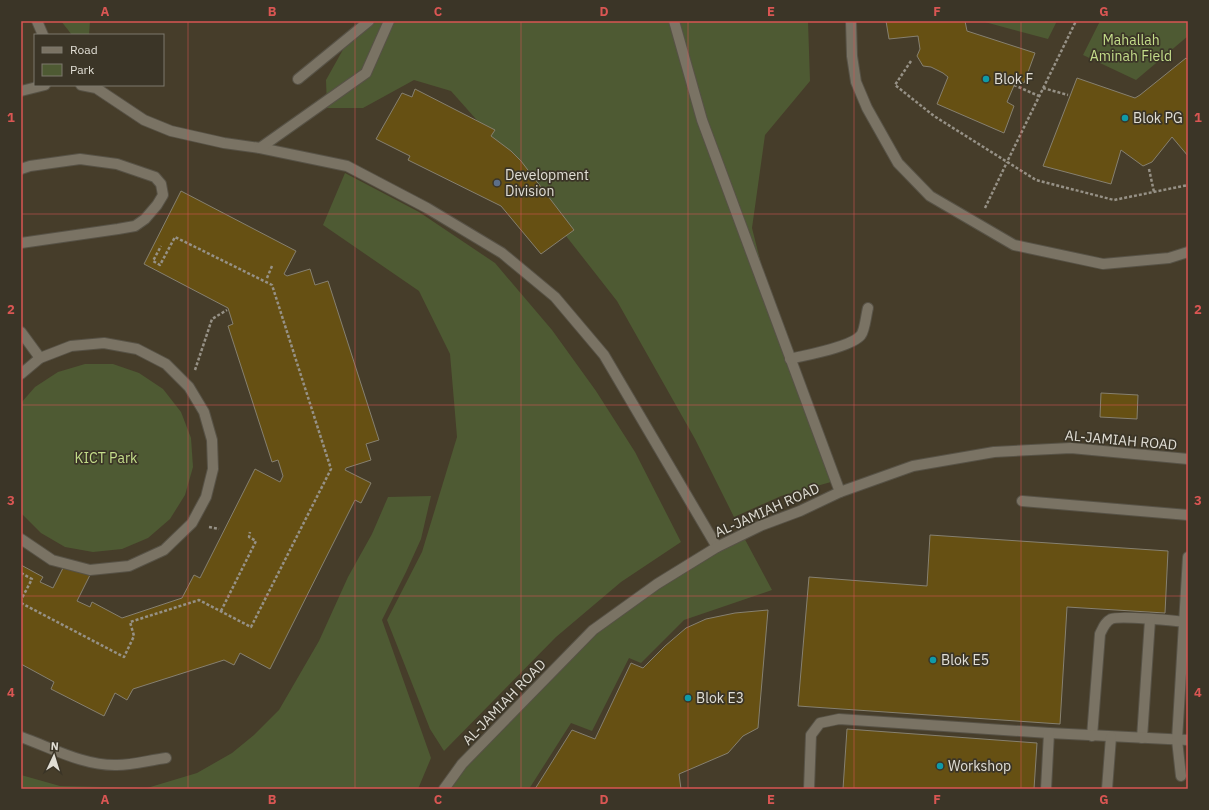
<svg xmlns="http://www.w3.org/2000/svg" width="1209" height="810" font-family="'IBM Plex Sans',sans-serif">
  <rect width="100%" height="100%" fill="#3b3527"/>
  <path fill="#463d2a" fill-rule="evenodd" d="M 21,21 L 1188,21 L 1188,789 L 21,789 ZM 35,35 L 163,35 L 163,85 L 35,85 Z"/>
  <g fill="#4e5a33">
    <polygon points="61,21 90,21 89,35 72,35"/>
    <polygon points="359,21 808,21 810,81 765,135 752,228 784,355 831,482 781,496 734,517 695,439 617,301 530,190 491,136 451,91 414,80 363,108 327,108 326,80"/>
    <polygon points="981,21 1057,21 1048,39"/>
    <polygon points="1100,21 1188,21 1188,36 1136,80 1083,55"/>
    <polygon points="345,173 419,212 495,263 552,330 596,391 635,452 681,542 621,582 556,637 444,751 430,729 387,620 422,552 457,437 450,354 419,291 323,225"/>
    <polygon points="85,364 113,364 139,373 163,389 181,412 191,438 193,467 185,495 170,519 148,538 122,549 93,552 65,547 41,533 21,513 21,403 35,387 58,372"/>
    <polygon points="431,496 421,539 406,572 382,620 431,758 418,789 21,789 21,775 60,786 147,788 197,773 232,753 254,735 279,710 319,641 348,577 372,534 388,497"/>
    <polygon points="741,532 772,590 684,620 641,663 629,658 592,731 571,723 529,789 447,789 463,765 593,634"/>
  </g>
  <g fill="#665013" stroke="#868070">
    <polygon points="886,21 965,21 967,31 1035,53 1024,83 1016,81 1007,102 1014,106 1004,133 937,104 948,77 943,73 931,67 923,66 917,56 920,49 918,36 889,39"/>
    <polygon points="1186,58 1188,60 1188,156 1172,137 1152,162 1143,166 1121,150 1111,184 1043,166 1077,78 1135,98 1140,95"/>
    <polygon points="415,89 495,130 491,136 511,151 521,161 574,230 541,254 501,206 408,160 410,156 376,139 402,93 412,97"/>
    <polygon points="181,191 296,251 284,274 287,276 310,269 315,285 328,281 379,440 366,444 371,460 346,468 345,470 371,483 361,503 355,500 270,669 240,653 234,665 224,660 133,689 127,700 115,693 104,716 51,689 54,682 21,664 21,565 43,577 40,582 53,588 66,562 90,575 77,601 90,607 92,602 122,618 182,598 194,575 200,578 255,469 280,482 283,476 278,460 272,462 228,326 233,324 228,308 144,264"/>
    <polygon points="1101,393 1138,395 1137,419 1100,417"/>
    <polygon points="930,535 1168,551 1165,613 1067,607 1060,724 798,706 809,577 927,586"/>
    <polygon points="768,610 758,728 743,736 728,753 679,774 681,789 535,789 572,730 595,739 631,663 643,668 665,646 686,628 706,619 735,613"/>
    <polygon points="847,729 1037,743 1034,789 843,789"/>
  </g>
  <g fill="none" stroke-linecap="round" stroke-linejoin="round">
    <g stroke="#575246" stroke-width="12">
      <g id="service">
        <polyline points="37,21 43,35"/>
        <polyline points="674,21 702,120 840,492"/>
        <polyline points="851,21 852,56 856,82 867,108 898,163 930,196 1014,245 1103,264 1169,258 1188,252"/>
        <polyline points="298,79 369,21"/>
        <polyline points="81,85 96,88 144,120 171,131 224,143 260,148 347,166 427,208 502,253 555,297 604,355 717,547"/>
        <polyline points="21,91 45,85"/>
        <polyline points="260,148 366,73 389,21"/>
        <polyline points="21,169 30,166 80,159 117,164 155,177 161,184 163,195 157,205 145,219 135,226 118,229 21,243"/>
        <polyline points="21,332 40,358"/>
        <path d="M 790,359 C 806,355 852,347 861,335 C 865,330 866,315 868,308"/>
        <polyline points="21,374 40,358 71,346 104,343 137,349 166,364 189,387 204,412 212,440 213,469 206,497 192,523 164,550 129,566 90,570 52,560 21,539"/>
        <polyline points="1022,501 1188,515"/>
        <path d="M 1092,736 L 1100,634 C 1103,628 1105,622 1111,619 C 1120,615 1175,621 1188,622"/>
        <path d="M 21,737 C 52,748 84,766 117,765 C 133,765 150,760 166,758"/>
        <polyline points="1142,738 1150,620"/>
        <polyline points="809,789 811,735 820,723 839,719 1049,733 1188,740"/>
        <polyline points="1046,789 1049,733"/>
        <polyline points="1107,789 1111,737"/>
      </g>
    </g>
    <g stroke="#575246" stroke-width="12">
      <polyline id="pedestrian" points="1181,776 1177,740 1188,557"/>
    </g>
    <g stroke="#575246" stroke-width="12">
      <polyline id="tertiary" points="444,789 462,764 593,630 657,584 717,547 760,526 800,511 840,492 913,466 994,452 1071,448 1188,459"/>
    </g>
    <g stroke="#969186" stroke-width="2.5" stroke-dasharray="3 2" stroke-linecap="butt">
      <polyline points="911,61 895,85 934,116 1036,180 1114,200 1188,185"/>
      <polyline points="1014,85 1039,96"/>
      <polyline points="1043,88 1068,95"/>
      <polyline points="1008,160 1076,21"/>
      <polyline points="1149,169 1154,192"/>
      <polyline points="985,208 1007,162"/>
      <polyline points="267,278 272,266"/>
      <polyline points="195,370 212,319 227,310"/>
      <polyline points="209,527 219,529"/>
      <polyline points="21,573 32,579 21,600"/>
      <polyline points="21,603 124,657 134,636 130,622 199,600 251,627 331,469 272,285 175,237 160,265 153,261 161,246"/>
      <polyline points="221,611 256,541 249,537 250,532"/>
    </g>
    <use href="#service" stroke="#7a7364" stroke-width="10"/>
    <use href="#pedestrian" stroke="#7a7364" stroke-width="10"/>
    <use href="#tertiary" stroke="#7a7364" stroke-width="10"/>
  </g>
  <path fill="none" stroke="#d95653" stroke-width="1" stroke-opacity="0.55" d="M 188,21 L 188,789M 355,21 L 355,789M 521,21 L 521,789M 688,21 L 688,789M 854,21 L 854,789M 1021,21 L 1021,789M 21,214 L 1188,214M 21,405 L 1188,405M 21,596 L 1188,596"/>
  <g fill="#0f9aa8" stroke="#3b3527" stroke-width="1.5">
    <circle cx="986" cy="79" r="4"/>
    <circle cx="1125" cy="118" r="4"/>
    <circle cx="933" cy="660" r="4"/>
    <circle cx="688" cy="698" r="4"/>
    <circle cx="940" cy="766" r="4"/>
  </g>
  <circle fill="#5c6f8a" stroke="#3b3527" stroke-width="1.5" cx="497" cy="183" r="4"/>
  <g text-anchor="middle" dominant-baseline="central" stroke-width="3.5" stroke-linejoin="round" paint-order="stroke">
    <g font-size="14" fill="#c4dd8a" stroke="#3b3527">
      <text x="1131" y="40">Mahallah<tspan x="1131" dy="16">Aminah Field</tspan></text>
      <text x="106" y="458">KICT Park</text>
    </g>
    <g font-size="14" fill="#e1ded5" stroke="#3b3527" text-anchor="start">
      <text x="994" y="79">Blok F</text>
      <text x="1133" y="118">Blok PG</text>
      <text x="505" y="175">Development<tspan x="505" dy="16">Division</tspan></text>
      <text x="941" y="660">Blok E5</text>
      <text x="696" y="698">Blok E3</text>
      <text x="948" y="766">Workshop</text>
    </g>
    <g font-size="14" fill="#e1ded5" stroke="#3b3527">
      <text transform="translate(1121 440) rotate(5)">AL-JAMIAH ROAD</text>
      <text transform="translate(767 510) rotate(-24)">AL-JAMIAH ROAD</text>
      <text transform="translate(504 702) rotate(-46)">AL-JAMIAH ROAD</text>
    </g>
  </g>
  <rect width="1209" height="810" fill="none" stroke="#3b3527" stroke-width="44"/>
  <rect x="34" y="34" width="130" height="52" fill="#3b3527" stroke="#7d796d"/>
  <rect x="42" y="47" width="20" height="6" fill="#7a7364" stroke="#7d796d"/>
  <text x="70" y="54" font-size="12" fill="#e1ded5">Road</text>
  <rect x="42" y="64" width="20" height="12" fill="#4e5a33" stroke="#7d796d"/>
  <text x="70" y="74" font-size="12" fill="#e1ded5">Park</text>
  <g transform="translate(54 756) rotate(4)" stroke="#3b3527" stroke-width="3" paint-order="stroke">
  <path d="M0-3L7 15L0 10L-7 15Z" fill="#e1ded5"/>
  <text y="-6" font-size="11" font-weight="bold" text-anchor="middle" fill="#e1ded5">N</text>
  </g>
  <rect x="22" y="22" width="1165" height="766" fill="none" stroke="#d95653" stroke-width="1.5"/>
  <g font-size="13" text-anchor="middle" font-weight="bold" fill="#d95653">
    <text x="105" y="16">A</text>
    <text x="272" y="16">B</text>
    <text x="438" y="16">C</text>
    <text x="604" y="16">D</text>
    <text x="771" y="16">E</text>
    <text x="937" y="16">F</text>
    <text x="1104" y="16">G</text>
    <text x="11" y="122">1</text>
    <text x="1198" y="122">1</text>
    <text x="11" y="314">2</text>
    <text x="1198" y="314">2</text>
    <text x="11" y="505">3</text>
    <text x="1198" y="505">3</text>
    <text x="11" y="697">4</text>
    <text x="1198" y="697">4</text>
    <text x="105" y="804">A</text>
    <text x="272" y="804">B</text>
    <text x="438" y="804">C</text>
    <text x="604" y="804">D</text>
    <text x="771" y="804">E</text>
    <text x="937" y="804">F</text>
    <text x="1104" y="804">G</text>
  </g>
</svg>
